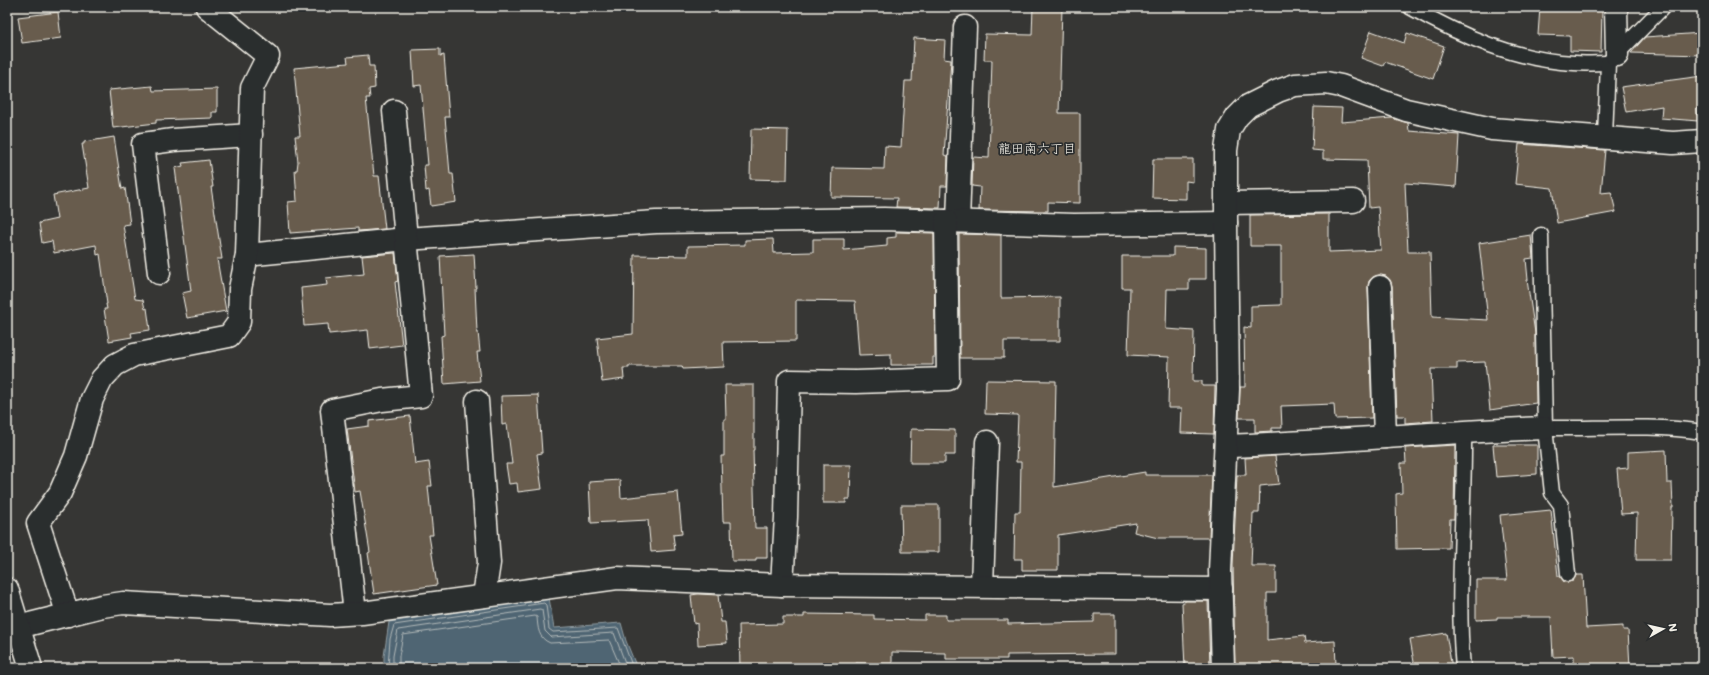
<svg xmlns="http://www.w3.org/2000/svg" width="1709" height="675" font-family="Mali,'Klee One',sans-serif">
  <rect width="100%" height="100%" fill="#363634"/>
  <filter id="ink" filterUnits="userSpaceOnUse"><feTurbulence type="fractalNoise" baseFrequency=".025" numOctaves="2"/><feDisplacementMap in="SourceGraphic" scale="8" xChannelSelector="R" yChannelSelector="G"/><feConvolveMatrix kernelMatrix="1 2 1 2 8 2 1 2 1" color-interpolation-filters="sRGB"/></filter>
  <g filter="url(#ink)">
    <polygon fill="#4f6573" stroke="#919da2" points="549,598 554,628 621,623 626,641 637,668 384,668 384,656 389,622"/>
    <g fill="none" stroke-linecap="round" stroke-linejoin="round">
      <g stroke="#b2b9b9" stroke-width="1">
        <polyline points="388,668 390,639 394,625 544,603 546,605 549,629 553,632 618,628 633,668"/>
        <polyline points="393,668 393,656 398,630 540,609 542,610 545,631 551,637 614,633 627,668"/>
        <path d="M 399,668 L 399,656 L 403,635 L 535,616 L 537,617 C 538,628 538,638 550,643 L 609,640 L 621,668"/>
      </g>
    </g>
    <g fill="#675c4e" stroke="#f4f1e8">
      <polygon points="1033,7 1062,7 1059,113 1080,113 1080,203 1048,202 1048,211 979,210 980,187 972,186 973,157 989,158 992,60 984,60 985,34 1032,35"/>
      <polygon points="1540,7 1592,7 1592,9 1602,9 1601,52 1570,51 1570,36 1538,35"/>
      <polygon points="58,12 61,38 22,43 18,17"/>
      <polygon points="1371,31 1404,43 1407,33 1444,46 1433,79 1385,62 1383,66 1361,58"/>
      <polygon points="1702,33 1702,55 1631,53 1645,37"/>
      <polygon points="914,38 945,40 944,59 951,60 944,155 948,156 947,186 941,186 940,208 896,207 897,198 831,197 832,168 884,169 885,146 901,147 905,81 912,81"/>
      <polygon points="440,49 440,56 444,55 449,117 445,117 450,174 453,174 456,202 431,206 429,190 426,191 424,165 428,165 421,85 414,86 412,50"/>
      <polygon points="368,55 369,66 374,66 375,88 369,89 370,98 366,98 374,176 379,176 385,229 358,231 358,228 290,233 288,202 297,201 295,170 297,170 298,162 295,136 300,136 294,68 348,63 347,57"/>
      <polygon points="1702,76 1702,109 1697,108 1698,121 1661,118 1662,106 1626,112 1621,87"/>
      <polygon points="152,86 153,91 217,89 217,112 212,112 212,118 156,120 156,123 113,128 109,90"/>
      <polygon points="1314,107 1342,108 1341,122 1392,118 1408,123 1409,131 1459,135 1456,187 1405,183 1408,252 1430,252 1432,317 1488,320 1479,243 1531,235 1533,258 1526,259 1528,280 1527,280 1535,333 1536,403 1490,410 1485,362 1457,363 1457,369 1431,369 1433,421 1405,423 1405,416 1397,416 1392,286 1390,280 1386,276 1379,275 1373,277 1369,281 1368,287 1372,418 1335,419 1334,404 1281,406 1282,428 1272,428 1272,431 1255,432 1255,418 1239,418 1240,387 1245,387 1244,327 1251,328 1251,306 1281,305 1281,246 1250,246 1250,215 1329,214 1329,252 1381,250 1378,207 1369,208 1367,160 1323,159 1323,151 1312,150"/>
      <polygon points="751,129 788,130 787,180 750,179"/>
      <polygon points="114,137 122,189 125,188 130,224 123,225 135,299 143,300 145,309 147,308 150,330 131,333 132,337 109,341 104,309 107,309 106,304 107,304 100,254 97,255 96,245 54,253 52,241 42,243 39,223 57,219 53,195 89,188 82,144 84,144 84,142"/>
      <polygon points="1519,144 1605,150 1601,193 1611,192 1616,212 1557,223 1552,188 1515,184"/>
      <polygon points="1153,159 1193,159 1193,182 1186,181 1186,199 1152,198"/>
      <polygon points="209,160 213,187 211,187 222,259 217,259 226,311 187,318 182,293 191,291 175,168 183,166 182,163"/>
      <polygon points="896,232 934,233 935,357 933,357 933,365 891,365 891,354 859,355 855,301 796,300 796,341 723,342 724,367 683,369 682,366 629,366 629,368 623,368 624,379 602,382 597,338 633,334 634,255 688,256 688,246 745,245 745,240 773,239 774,253 813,252 813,239 844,239 844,250 887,246 887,238 896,237"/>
      <polygon points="959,234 1001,235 1001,298 1060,297 1060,341 1004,341 1004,358 960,358"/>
      <polygon points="1173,247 1206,248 1206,279 1189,279 1189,289 1167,289 1166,329 1194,331 1193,381 1202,381 1202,386 1215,386 1214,434 1181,433 1182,408 1168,408 1169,357 1128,355 1130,288 1122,288 1122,256 1173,256"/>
      <polygon points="395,253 398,281 395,282 402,345 370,349 368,330 329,334 328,324 304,326 301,288 327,285 326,278 364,274 362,256"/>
      <polygon points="474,254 476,288 475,288 477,332 478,332 480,352 477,352 480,381 444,384 441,336 444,335 440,256"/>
      <polygon points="986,380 1056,381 1054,487 1145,472 1145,475 1212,475 1209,538 1158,538 1134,532 1136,523 1058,535 1058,570 1022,570 1022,559 1014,559 1015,512 1020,512 1021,462 1016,462 1018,415 985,414"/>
      <polygon points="725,385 754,385 754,450 753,450 755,528 767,528 767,558 756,558 756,561 732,561 731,522 723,522 721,456 724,456 724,419 726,419"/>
      <polygon points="538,395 542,453 537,454 542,489 518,492 517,483 509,484 506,464 512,464 507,424 502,425 501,396"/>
      <polygon points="410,416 415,464 429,462 432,486 428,486 433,535 429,535 437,585 374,594 368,553 370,552 360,491 355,492 347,429 369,426 369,421"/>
      <polygon points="911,429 955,430 955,455 945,455 945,463 910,463"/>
      <polygon points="1455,445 1454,519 1450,519 1449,548 1397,549 1396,494 1402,493 1401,463 1406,463 1405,448"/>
      <polygon points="1493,445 1537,445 1537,474 1496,477"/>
      <polygon points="1666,450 1667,483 1672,483 1673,507 1672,507 1671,560 1636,560 1637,513 1621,514 1617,469 1628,468 1628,452"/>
      <polygon points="1275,456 1279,484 1260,486 1259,513 1253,513 1251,566 1276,566 1276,593 1267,593 1267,640 1304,636 1305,643 1335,641 1336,666 1316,667 1315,664 1275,667 1275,666 1235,668 1233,565 1237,475 1246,475 1245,458"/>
      <polygon points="823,465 851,465 850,499 846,499 846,503 823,503"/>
      <polygon points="620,480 621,498 678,492 682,534 673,535 675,550 651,552 648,520 591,523 589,482"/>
      <polygon points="901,505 939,505 939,552 902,552"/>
      <polygon points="1551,510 1558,576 1560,576 1564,582 1568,582 1573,581 1576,575 1583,575 1586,628 1623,626 1623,630 1628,630 1630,668 1574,668 1574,656 1553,657 1551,617 1497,617 1497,619 1476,620 1476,580 1507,580 1500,515"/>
      <polygon points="698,594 718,595 721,622 725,622 727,643 698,645 697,623 694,624 691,595"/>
      <polygon points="1186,601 1208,601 1210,668 1185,668 1182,603"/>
      <polygon points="804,614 874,615 874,619 925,620 925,615 946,615 946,620 1008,620 1008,624 1094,622 1094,614 1115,614 1115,654 1007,655 1007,659 946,659 946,653 892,652 892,664 856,663 856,666 762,665 763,668 740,668 739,625 783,624 783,617 804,617"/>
      <polygon points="1446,633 1452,668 1415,668 1410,639"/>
    </g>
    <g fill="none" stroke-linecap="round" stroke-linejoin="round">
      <g stroke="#f4f1e8" stroke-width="17">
        <g id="lane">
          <path d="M 1410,7 C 1461,36 1515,60 1574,63 C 1585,64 1597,63 1608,63"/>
          <polyline points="1605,137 1608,63 1663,7"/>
          <polyline points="1541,235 1545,428 1552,493 1561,505 1568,574"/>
          <path d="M 1545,428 C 1597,429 1650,424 1702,432"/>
          <path d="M 1463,668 C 1456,591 1465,509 1464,431"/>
        </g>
      </g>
      <g stroke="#f4f1e8" stroke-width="25">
        <g id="street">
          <polyline points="1616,7 1617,55"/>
          <polyline points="1226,203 1353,201"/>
          <polyline points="958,221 965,27"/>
          <polyline points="247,255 406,239 656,222 884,219 1074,225 1226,223"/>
          <polyline points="159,273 143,144 173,140 251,135"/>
          <polyline points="1380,287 1385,437"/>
          <polyline points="477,401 489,563 484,596"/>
          <path d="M 1226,446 C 1333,442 1438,432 1545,428"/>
          <polyline points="782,585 786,517 789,381 856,382 948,379 946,221"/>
          <polyline points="982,586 987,442"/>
          <polyline points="355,613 332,410 382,400 421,396 394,111"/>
          <polyline points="68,615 38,523 60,493 76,456 92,399 102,379 115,365 134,355 229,336 239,322 240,289 247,255 252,88 268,56 207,7"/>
          <polyline points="18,627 102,606 123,603 330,615 362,613 617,578 782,585 1221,589"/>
          <polyline points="1223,668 1220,571 1228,389 1226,223 1226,150 1229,130 1237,117 1248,106 1278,91 1295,85 1326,83 1341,86 1406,110 1492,129 1673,143 1702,141"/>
        </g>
      </g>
      <g stroke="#f4f1e8" stroke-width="25">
        <polyline id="highway" points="7,589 31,668"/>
      </g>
      <use href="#lane" stroke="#2a2d2e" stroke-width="14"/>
      <use href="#street" stroke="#2a2d2e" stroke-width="22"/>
      <use href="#highway" stroke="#2a2d2e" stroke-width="22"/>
    </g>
  </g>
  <g text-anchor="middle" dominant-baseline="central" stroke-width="3.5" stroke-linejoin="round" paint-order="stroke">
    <g font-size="13" fill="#f4f1e8" stroke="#2a2d2e">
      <text x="1037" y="147">龍田南六丁目</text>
    </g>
  </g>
  <rect width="1709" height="675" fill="none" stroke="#2a2d2e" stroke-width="24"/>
  <rect x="12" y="12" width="1685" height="651" fill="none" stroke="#f4f1e8" stroke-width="1.5" filter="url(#ink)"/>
  <g transform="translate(1663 629) rotate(82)" stroke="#2a2d2e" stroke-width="3" paint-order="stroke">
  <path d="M0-3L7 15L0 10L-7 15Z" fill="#f4f1e8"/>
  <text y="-6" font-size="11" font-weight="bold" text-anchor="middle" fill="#f4f1e8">N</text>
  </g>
</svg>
